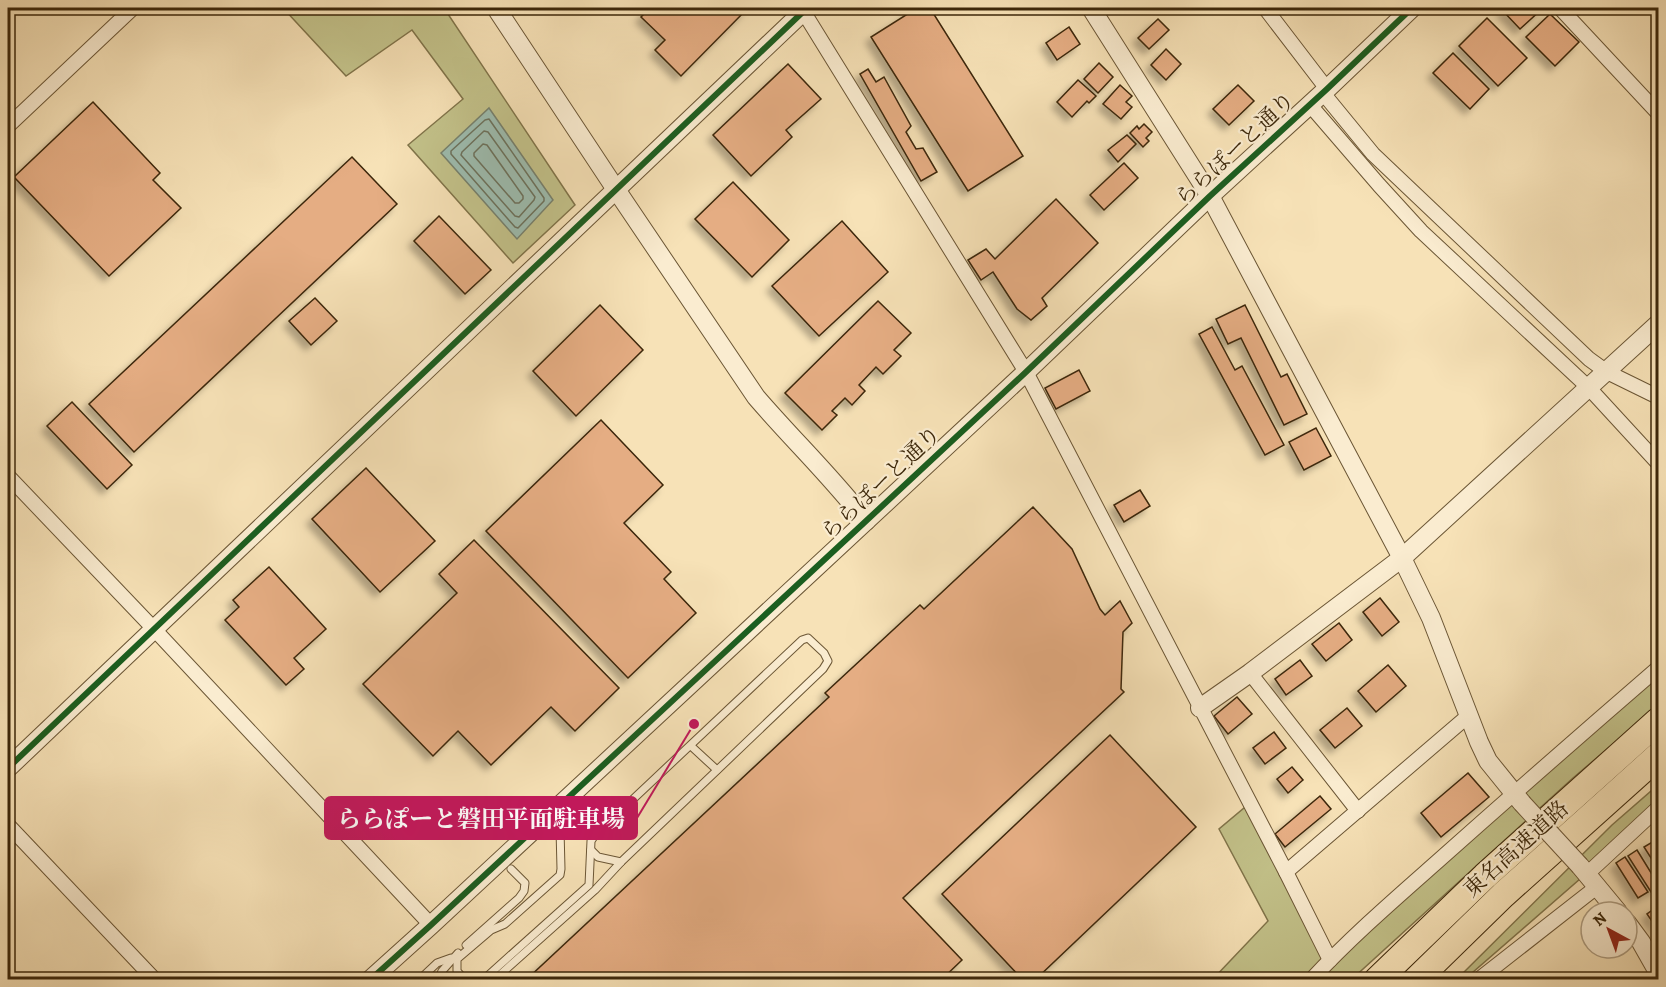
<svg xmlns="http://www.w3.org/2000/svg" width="1666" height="987" font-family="Alegreya,'Noto Serif JP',serif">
  <defs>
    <filter id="shadow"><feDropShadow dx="-5.5" dy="5.5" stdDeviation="3" flood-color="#0004"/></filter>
  </defs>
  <rect width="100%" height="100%" fill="#f7e2b7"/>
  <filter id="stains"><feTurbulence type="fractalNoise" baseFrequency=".00333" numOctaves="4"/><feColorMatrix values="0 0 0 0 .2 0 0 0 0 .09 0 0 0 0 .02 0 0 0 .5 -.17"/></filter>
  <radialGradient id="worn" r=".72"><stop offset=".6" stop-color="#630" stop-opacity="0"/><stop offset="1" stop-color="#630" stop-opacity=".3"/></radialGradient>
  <g fill="#c3c28a" stroke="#80744a" stroke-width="1.5">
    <polygon points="283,8 444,8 575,205 513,263 408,145 463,99 412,30 346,76"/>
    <polygon points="1658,673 1658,706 1573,778 1352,979 1212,980 1268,921 1219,829 1250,803 1330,960"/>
    <polygon points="1658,785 1658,811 1465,979 1456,980 1612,825"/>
  </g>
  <polygon fill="#9dbdb0" stroke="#76816e" stroke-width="1.5" points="489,108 553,200 517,239 441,153"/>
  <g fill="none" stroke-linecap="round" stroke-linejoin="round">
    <g stroke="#6c725d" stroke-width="1.5">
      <polygon points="489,119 544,198 544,201 518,228 515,227 451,154 451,151 485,120"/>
      <polygon points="484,131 488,132 535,197 534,200 519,217 515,216 461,155 462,152"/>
      <polygon points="483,144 487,145 523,196 523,199 519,203 515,203 474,156 474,153"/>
    </g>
  </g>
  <g fill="#e5ad83" stroke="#3c270a" stroke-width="1.5" filter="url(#shadow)">
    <polygon points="650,8 748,8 681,76 655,50 665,40 641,17"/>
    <polygon points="917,8 930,8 1023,156 968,191 871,37"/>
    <polygon points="1505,8 1541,8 1542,9 1520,29 1502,10"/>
    <polygon points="1550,14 1579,42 1555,66 1526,37"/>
    <polygon points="1487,18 1527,58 1498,86 1459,46"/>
    <polygon points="1158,19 1169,30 1149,49 1138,38"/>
    <polygon points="1069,27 1080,44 1057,60 1046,43"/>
    <polygon points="1166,49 1181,64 1166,80 1151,65"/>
    <polygon points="1453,53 1489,89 1470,109 1433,73"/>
    <polygon points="1099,63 1113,77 1098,93 1084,79"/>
    <polygon points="788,64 821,99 786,130 792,137 751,176 713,135"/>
    <polygon points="868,69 876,82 884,77 911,126 906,132 916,149 923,148 937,172 921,181 860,74"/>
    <polygon points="1078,80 1096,96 1089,103 1087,101 1072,117 1057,102"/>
    <polygon points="1120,85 1132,96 1126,102 1132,107 1121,119 1103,104"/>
    <polygon points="1238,85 1254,101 1229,125 1213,109"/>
    <polygon points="93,102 160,173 153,180 181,208 109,276 14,177"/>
    <polygon points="1144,124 1152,132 1146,138 1149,141 1143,147 1130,133 1137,126 1139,129"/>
    <polygon points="1127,135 1136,144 1118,162 1108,150"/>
    <polygon points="352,157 397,204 134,452 89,404"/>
    <polygon points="1124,163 1138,178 1104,210 1090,195"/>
    <polygon points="733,182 789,240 752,277 695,219"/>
    <polygon points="1056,199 1098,243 1042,298 1047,306 1031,320 1017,309 993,272 981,280 968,260 986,249 995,259"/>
    <polygon points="439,216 491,270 465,294 414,241"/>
    <polygon points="842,221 888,272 819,336 772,286"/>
    <polygon points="315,298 337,321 311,345 289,321"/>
    <polygon points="878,301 911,333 894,350 901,356 883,374 876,367 859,385 865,391 852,405 845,398 832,411 837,415 822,430 785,393"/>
    <polygon points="600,305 643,350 576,416 533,371"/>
    <polygon points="1245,305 1281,377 1287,374 1307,414 1284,425 1241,338 1228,344 1216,319"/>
    <polygon points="1212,327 1235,370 1242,366 1284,445 1265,455 1199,334"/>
    <polygon points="1079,370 1090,391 1056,409 1045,388"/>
    <polygon points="72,402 132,465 107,489 47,426"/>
    <polygon points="601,420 663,485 624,523 671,572 664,579 696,613 628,678 486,531"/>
    <polygon points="1316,428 1331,456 1304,470 1289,442"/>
    <polygon points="366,468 435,541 380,592 312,519"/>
    <polygon points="1140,490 1150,506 1124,522 1114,505"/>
    <polygon points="1033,507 1072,549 1100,609 1105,615 1120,601 1132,623 1123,632 1121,689 1124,692 903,898 962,960 941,980 526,980 829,697 825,693 920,605 924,609"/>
    <polygon points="474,540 619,688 575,731 551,707 491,765 458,731 433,756 363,684 457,593 439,574"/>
    <polygon points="269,567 326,629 294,658 304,669 286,685 225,620 239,607 233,600"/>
    <polygon points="1380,598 1399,622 1382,636 1363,612"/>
    <polygon points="1339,623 1352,640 1326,661 1312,644"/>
    <polygon points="1300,660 1312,676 1286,695 1275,679"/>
    <polygon points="1388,665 1406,686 1376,712 1358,691"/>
    <polygon points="1237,697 1252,714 1228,734 1214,716"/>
    <polygon points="1347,708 1362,726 1335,748 1320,730"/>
    <polygon points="1274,732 1286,748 1265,764 1253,748"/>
    <polygon points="1110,735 1196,827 1035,980 1023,980 942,894"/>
    <polygon points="1292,767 1303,780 1288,793 1277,779"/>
    <polygon points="1468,773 1489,797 1441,837 1421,813"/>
    <polygon points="1320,796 1331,809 1285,847 1275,834"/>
    <polygon points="1654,841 1658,849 1658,869 1644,847"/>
    <polygon points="1637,850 1658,884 1658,887 1651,892 1628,856"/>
    <polygon points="1625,857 1648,892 1638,898 1616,863"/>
    <polygon points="1658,906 1658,930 1647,914"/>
  </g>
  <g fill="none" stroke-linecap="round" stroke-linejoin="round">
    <g stroke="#6b5635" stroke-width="9">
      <g id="service">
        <polyline points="691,746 717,770"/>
        <polyline points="591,850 598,857 621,862"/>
        <polyline points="466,945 519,898 524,891 525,883 511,869"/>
        <polyline points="419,980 437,963 451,958"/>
        <polyline points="438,980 442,971 458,953"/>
        <polyline points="465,980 457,971 457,959 491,930 505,924 560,875 561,869 560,829 548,816"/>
        <polyline points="483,980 589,885 591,841 595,835 802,640 808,638 824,653 828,661 823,669 621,862 595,890 494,980"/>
      </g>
    </g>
    <g stroke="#6b5635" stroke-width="16">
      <g id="minor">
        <polyline points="1265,8 1327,89"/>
        <polyline points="1560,8 1658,113"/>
        <polyline points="803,11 1026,372 1286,872 1330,960"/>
        <polyline points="1323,93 1373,154 1589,359 1607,372 1658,397"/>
        <polyline points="1310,105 1379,185 1421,231 1589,388 1658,463"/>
        <polyline points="8,126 133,8"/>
        <polyline points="8,476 154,629 431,925"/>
        <polyline points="1250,673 1358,811"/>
        <polyline points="8,825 155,980"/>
        <polyline points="1286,872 1468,716"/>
        <polyline points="1587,874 1658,808"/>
        <path d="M 1311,980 C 1351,937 1395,899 1438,861 C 1511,796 1584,732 1658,668"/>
        <polyline points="1478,980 1598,886"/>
      </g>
    </g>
    <g stroke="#6b5635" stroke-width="20">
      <g id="tertiary">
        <path d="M 496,8 L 615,188 L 756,397 C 792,439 832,477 866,521"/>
        <polyline points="1091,8 1210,196 1402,558 1431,618 1479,742 1488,761 1522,803"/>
        <polyline points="1200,708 1250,673 1402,558 1658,324"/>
        <polyline points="8,768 807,8"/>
        <polyline points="1580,866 1618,912"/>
        <polyline points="1627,923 1641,942 1658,972"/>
        <polyline points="370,980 431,925 866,521 1026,372 1210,196 1327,89 1412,8"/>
      </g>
    </g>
    <g stroke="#3c270a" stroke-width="28">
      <g id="motorway">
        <polyline points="1377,980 1485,876 1658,721"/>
        <polyline points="1416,980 1503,895 1658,756"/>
      </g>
    </g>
    <use href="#service" stroke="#faecd0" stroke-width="7"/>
    <use href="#minor" stroke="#faecd0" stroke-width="14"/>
    <use href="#tertiary" stroke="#faecd0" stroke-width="18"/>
    <use href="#motorway" stroke="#f7e2b7" stroke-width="26"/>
    <g stroke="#6b5635" stroke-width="20" stroke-linecap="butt">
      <polyline id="tertiary-bridge" points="1522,803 1580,866"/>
    </g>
    <use href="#tertiary-bridge" stroke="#faecd0" stroke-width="18"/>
    <g stroke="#faecd0" stroke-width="10">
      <g id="cycleway">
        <polyline points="8,768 807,8"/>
        <polyline points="370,980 431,925 866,521 1026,372 1210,196 1327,89 1412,8"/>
      </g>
    </g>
    <use href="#cycleway" stroke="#1b5e20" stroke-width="6"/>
  </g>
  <g text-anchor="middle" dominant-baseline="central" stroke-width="4.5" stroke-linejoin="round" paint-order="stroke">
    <g font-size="22" fill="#3c270a" stroke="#faecd0">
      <text transform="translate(1235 149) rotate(-43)">ららぽーと通り</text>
      <text transform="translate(881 483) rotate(-43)">ららぽーと通り</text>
      <text transform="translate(1516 849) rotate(-42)">東名高速道路</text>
    </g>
  </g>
  <path fill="none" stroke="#c2185b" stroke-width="2" d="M694 724L637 818"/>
  <circle fill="#c2185b" stroke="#faecd0" stroke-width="2" cx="694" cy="724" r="6"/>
  <rect fill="#c2185b" stroke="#c2185b" stroke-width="2" x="325" y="797" width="312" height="42" rx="6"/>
  <g font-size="24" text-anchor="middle" font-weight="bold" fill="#fff">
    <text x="481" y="827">ららぽーと磐田平面駐車場</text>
  </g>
  <rect width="1666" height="987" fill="none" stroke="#f7e2b7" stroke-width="30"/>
  <rect x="9" y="9" width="1648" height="969" fill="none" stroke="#3c270a" stroke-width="3"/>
  <rect x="15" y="15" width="1636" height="957" fill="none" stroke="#3c270a" stroke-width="1.5"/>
  <g transform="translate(1609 930) rotate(319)"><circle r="28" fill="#faecd0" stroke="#ae9d81" stroke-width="1.5"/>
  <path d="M0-4.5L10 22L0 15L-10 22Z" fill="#8f2418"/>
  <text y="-9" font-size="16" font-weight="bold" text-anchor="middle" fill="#3c270a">N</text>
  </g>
  <rect width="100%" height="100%" filter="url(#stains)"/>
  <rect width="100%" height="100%" fill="url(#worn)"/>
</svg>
